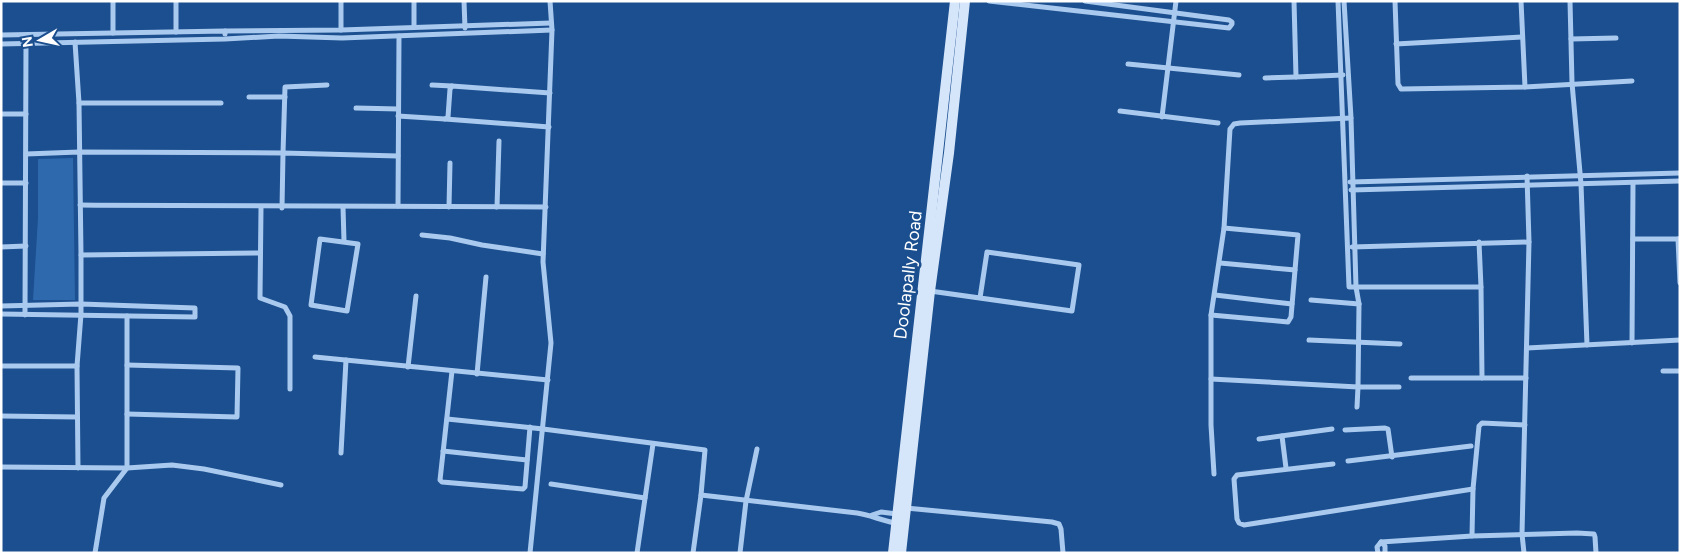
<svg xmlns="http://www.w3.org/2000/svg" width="1681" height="554" font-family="Figtree,sans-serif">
  <rect width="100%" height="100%" fill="#1b4f8f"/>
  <polygon fill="#2e69ad" points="73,158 75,300 33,300 38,218 38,159"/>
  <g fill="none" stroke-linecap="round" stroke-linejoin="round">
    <g stroke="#a9c9ee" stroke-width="5">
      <polyline points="176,1 176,32"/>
      <polyline points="414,1 414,27"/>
      <polyline points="464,1 465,28"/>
      <polyline points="989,1 1229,28 1232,24 1232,22 1229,20 1085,1"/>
      <polyline points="1294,1 1296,77 1343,75"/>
      <polyline points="1338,1 1349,287 1481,287 1482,378"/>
      <polyline points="1395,1 1398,84 1401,89 1525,87 1632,81"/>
      <polyline points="1521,1 1525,87"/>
      <polyline points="1570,1 1572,83 1581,184 1587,345"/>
      <polyline points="341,30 341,1"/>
      <polyline points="225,31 341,30 551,23"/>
      <polyline points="113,33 113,1"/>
      <polyline points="1,35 225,31 225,34"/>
      <polyline points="1571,39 1616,38"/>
      <polyline points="75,42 79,103 81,255 81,314 77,366 78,468"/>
      <polyline points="1,44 225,39 279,36 342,38 552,30"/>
      <polyline points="1396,44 1522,37"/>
      <polyline points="1128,64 1239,75"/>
      <polyline points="1265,78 1296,77"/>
      <polyline points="432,85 452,86"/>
      <polyline points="249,97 285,97"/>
      <polyline points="79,103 221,103"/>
      <polyline points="356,108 398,109"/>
      <polyline points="1120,111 1218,123"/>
      <polyline points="1,114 26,114"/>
      <polyline points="398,116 445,119 448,117 450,89 452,86 550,93"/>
      <polyline points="1162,117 1176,1"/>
      <polyline points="445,119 549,127"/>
      <polyline points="26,154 79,152 283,153 285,87 327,85"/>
      <polyline points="1350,182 1680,173"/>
      <polyline points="1,183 26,183"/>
      <polyline points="1351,190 1680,181"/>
      <path d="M 80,205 C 235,207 390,206 546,207"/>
      <polyline points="398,206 399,36"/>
      <polyline points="343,207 344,241"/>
      <polyline points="449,207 450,163"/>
      <polyline points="497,207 499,141"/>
      <polyline points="261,208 260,298 285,307 290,316 290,389"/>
      <polyline points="282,208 283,153 398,156"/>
      <polyline points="422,235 450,238 482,245 543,254"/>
      <polygon points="320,239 358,244 347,311 311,305"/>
      <polyline points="1633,239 1678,239"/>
      <polyline points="1680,239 1678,239 1680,283"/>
      <polyline points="1479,242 1481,287"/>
      <polyline points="1,247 26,246"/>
      <polyline points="1352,247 1529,242"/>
      <polyline points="81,255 260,253"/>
      <polyline points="1220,263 1295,270 1298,235 1224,228"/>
      <polyline points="930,291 1072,311 1079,265 987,252 980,298"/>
      <polyline points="1215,295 1292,304"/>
      <polyline points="1311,300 1359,304"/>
      <polyline points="1,306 81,304 195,308 195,317 1,314"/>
      <polyline points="25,315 26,43"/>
      <polyline points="1211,315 1288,322 1291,317 1295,270"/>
      <polyline points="1309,340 1400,344"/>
      <polyline points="1632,343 1633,183"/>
      <polyline points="1527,348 1680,340"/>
      <polyline points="315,357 548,380"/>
      <polyline points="1,366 77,366"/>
      <polyline points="408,367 416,296"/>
      <polyline points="452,371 440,480 442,482 523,489 525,487 530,427"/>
      <polyline points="1663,371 1680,371"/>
      <polyline points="477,374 486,277"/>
      <polyline points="1411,378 1526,378"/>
      <polyline points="1211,379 1358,387 1359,304 1356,287 1351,118 1344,1"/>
      <polyline points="1357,407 1358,387 1399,387"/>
      <polyline points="127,414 237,417 238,368 127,365"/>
      <polyline points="1,416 77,417"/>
      <polyline points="447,419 543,429 705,450 701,495 693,553"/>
      <polyline points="1345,430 1385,428 1388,429 1392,457"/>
      <polyline points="1282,436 1286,468"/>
      <polyline points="1259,439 1332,429"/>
      <polyline points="443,451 527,460"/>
      <polyline points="341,453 346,360"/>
      <polyline points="1348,461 1471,446"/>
      <polyline points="1333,464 1237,475 1234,479 1237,519 1239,523 1244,525 1473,489"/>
      <polyline points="1,467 127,468 172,465 204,469 281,485"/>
      <polyline points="1214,474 1211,425 1211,315 1224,228 1230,129 1234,124 1240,123 1351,118"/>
      <polyline points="551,484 645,498"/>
      <path d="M 701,495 L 857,513 C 871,515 882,521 896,523"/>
      <polyline points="906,508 1052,522 1059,524 1061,529 1063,553"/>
      <polyline points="872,515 881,512 897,514"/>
      <polyline points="1472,536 1473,489 1479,426 1482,423 1525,425"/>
      <polyline points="1381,542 1385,546 1385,553"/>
      <polyline points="95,553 104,498 127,468 127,316"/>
      <polyline points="530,553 551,343 543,262 552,30 550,1"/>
      <polyline points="637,553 653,444"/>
      <polyline points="740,553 746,501 757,449"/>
      <polyline points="1378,553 1377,547 1381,542 1472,536 1577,533 1594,534 1595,537 1596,553"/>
      <polyline points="1524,553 1522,534 1529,242 1527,176"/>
    </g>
    <g stroke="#d6e6fa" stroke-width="10">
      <polyline points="893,553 955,1"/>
      <polyline points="901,553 930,291 949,153 965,1"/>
    </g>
  </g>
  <g text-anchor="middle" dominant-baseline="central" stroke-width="5" stroke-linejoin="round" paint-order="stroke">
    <g font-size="18" fill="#fff" stroke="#1b4f8f">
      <text transform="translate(908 275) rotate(-83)">Doolapally Road</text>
    </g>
  </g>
  <rect width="1681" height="554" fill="none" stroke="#ffffff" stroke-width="5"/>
  <g transform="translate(40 40) rotate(261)" stroke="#1b4f8f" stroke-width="4" paint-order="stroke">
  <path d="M0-4L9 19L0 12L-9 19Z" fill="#ffffff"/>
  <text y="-8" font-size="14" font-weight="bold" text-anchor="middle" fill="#ffffff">N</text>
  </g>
</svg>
